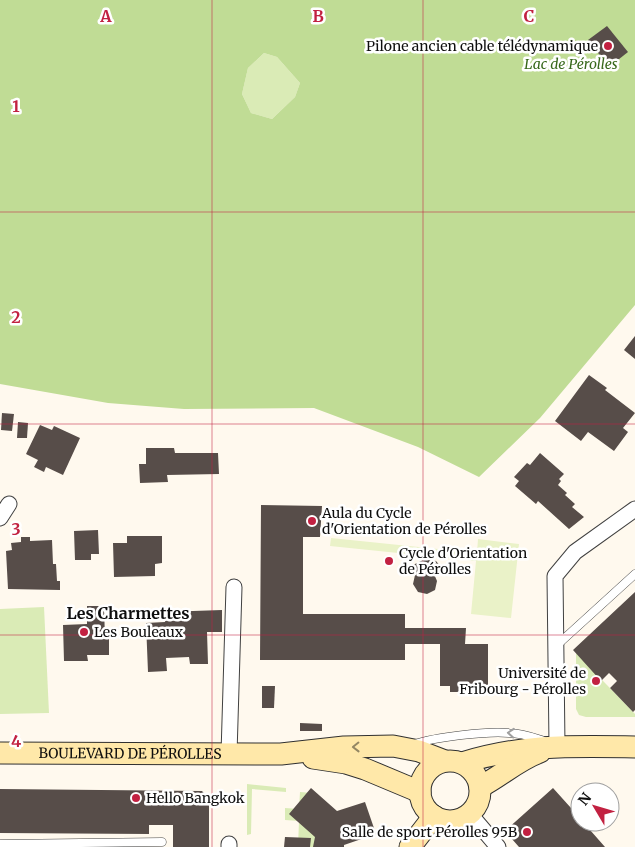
<svg xmlns="http://www.w3.org/2000/svg" width="635" height="847" font-family="Merriweather,serif">
  <rect width="100%" height="100%" fill="#fff9ee"/>
  <g fill="#daebb6">
    <polygon points="264,53 277,57 300,83 295,97 272,119 251,113 242,94 248,68"/>
    <polygon points="44,607 49,713 0,714 0,609"/>
    <polygon points="576,653 635,714 635,717 586,717 579,715 576,709"/>
    <polygon points="247,784 286,788 286,792 252,789 251,834 247,835"/>
    <polygon points="300,792 312,793 318,847 298,847 299,821 285,820 285,808 299,809"/>
  </g>
  <path fill="#c0dc95" fill-rule="evenodd" d="M 0,0 L 635,0 L 635,305 L 540,418 L 479,477 L 418,447 L 314,408 L 184,409 L 108,403 L 0,384 ZM 264,53 L 277,57 L 300,83 L 295,97 L 272,119 L 251,113 L 242,94 L 248,68 Z"/>
  <polygon fill="#eaf2c8" points="331,538 477,553 478,539 519,544 511,618 471,614 476,561 330,546"/>
  <g fill="#574d49">
    <polygon points="607,26 628,52 609,67 588,40"/>
    <polygon points="635,336 635,359 624,350"/>
    <polygon points="589,375 607,388 605,390 635,413 623,428 628,432 614,451 588,432 581,441 555,421"/>
    <polygon points="2,413 14,414 12,431 1,430"/>
    <polygon points="18,422 28,423 27,438 17,438"/>
    <polygon points="40,425 52,430 54,426 80,438 63,475 46,467 44,472 34,467 38,460 26,454"/>
    <polygon points="146,448 174,448 175,453 218,453 219,474 167,475 168,482 140,483 139,464 146,464"/>
    <polygon points="540,453 564,474 559,479 561,481 558,485 567,493 565,495 575,504 572,507 584,517 569,529 538,501 536,504 515,486 519,481 514,477 527,463 530,465"/>
    <polygon points="261,505 322,506 320,537 303,537 303,614 405,614 405,628 466,628 465,644 488,644 488,685 473,685 473,692 450,692 450,686 440,686 440,644 405,644 405,660 260,660"/>
    <polygon points="98,530 99,554 91,554 91,560 75,560 74,531"/>
    <polygon points="127,536 162,536 162,563 155,564 155,576 114,577 113,543 127,543"/>
    <polygon points="21,537 30,537 30,541 52,540 53,564 56,564 57,581 60,581 60,590 8,589 6,551 12,550 11,543 21,542"/>
    <polygon points="425,559 436,561 441,567 434,574 437,581 435,590 427,594 418,592 413,584 415,575 407,568"/>
    <polygon points="635,592 635,710 633,712 610,688 617,681 609,673 601,681 573,650"/>
    <polygon points="87,606 104,606 105,639 109,639 109,655 87,655 88,661 64,661 63,625 87,624"/>
    <polygon points="222,610 222,632 207,632 208,664 190,664 189,657 166,658 167,671 148,672 146,623 165,622 164,612"/>
    <polygon points="262,686 275,686 274,708 262,708"/>
    <polygon points="300,723 322,724 322,731 300,731"/>
    <polygon points="311,788 337,811 365,802 376,834 344,845 344,847 313,847 315,837 289,814"/>
    <polygon points="553,788 580,818 580,822 583,822 605,847 519,847 505,831"/>
    <polygon points="0,789 202,791 209,799 209,847 173,847 173,825 149,825 149,834 0,833"/>
    <polygon points="285,837 311,838 310,847 284,847"/>
  </g>
  <g fill="none" stroke-linecap="round" stroke-linejoin="round">
    <g stroke="#414141" stroke-width="9">
      <g id="service">
        <polyline points="556,646 635,574"/>
        <path d="M 415,744 C 435,737 487,731 509,733 C 522,733 532,737 544,741"/>
        <polyline points="0,844 162,842"/>
      </g>
    </g>
    <g stroke="#414141" stroke-width="17">
      <g id="minor">
        <polyline points="0,518 9,504"/>
        <polyline points="557,746 555,576 575,552 635,509"/>
        <polyline points="229,754 234,587"/>
        <polyline points="470,814 498,847"/>
        <polyline points="229,847 229,844"/>
      </g>
    </g>
    <g stroke="#303030" stroke-width="23">
      <g id="secondary">
        <path id="s1" d="M 0,753 L 281,754 L 344,747 L 393,746 L 419,751 L 445,761"/>
        <polyline points="313,758 346,763 365,769 420,792"/>
        <circle cx="450" cy="791" r="30"/>
        <path d="M 462,763 C 523,744 573,746 635,747"/>
        <path d="M 480,787 C 501,776 518,760 540,752"/>
        <polyline points="410,847 434,816"/>
      </g>
    </g>
    <use href="#service" stroke="#fff" stroke-width="8"/>
    <use href="#minor" stroke="#fff" stroke-width="15"/>
    <use href="#secondary" stroke="#ffe8a9" stroke-width="21"/>
  </g>
  <defs><path id="oneway-chevron" d="M-2-3.5L2.5 0L-2 3.5" fill="none" stroke-width="1.6" stroke-linecap="round" stroke-linejoin="round" transform="scale(1.25)"/></defs>
  <use stroke="#9f9f9f" href="#oneway-chevron" transform="translate(511 733) rotate(-176)"/>
  <use stroke="#938663" href="#oneway-chevron" transform="translate(356 747) rotate(179)"/>
  <path fill="none" stroke="#c22141" stroke-width="1" stroke-opacity="0.55" d="M 212,0 L 212,847M 423,0 L 423,847M 0,212 L 635,212M 0,424 L 635,424M 0,635 L 635,635"/>
  <g fill="#c22141" stroke="#fff" stroke-width="2">
    <circle cx="608" cy="46" r="5"/>
    <circle cx="312" cy="521" r="5"/>
    <circle cx="389" cy="561" r="5"/>
    <circle cx="84" cy="632" r="5"/>
    <circle cx="596" cy="681" r="5"/>
    <circle cx="136" cy="798" r="5"/>
    <circle cx="527" cy="832" r="5"/>
  </g>
  <g text-anchor="middle" dominant-baseline="central" stroke-width="5" stroke-linejoin="round" paint-order="stroke">
    <g font-size="14" fill="#0e0e0e" stroke="#fff" text-anchor="start">
      <text x="598" y="46" text-anchor="end">Pilone ancien cable télédynamique</text>
      <text x="322" y="513">Aula du Cycle<tspan x="322" dy="16">d'Orientation de Pérolles</tspan></text>
      <text x="399" y="553">Cycle d'Orientation<tspan x="399" dy="16">de Pérolles</tspan></text>
      <text x="94" y="632">Les Bouleaux</text>
      <text x="586" y="673" text-anchor="end">Université de<tspan x="586" dy="16">Fribourg - Pérolles</tspan></text>
      <text x="146" y="798">Hello Bangkok</text>
      <text x="517" y="832" text-anchor="end">Salle de sport Pérolles 95B</text>
    </g>
    <g font-size="14" font-style="italic" fill="#37681b" stroke="#fff">
      <text x="571" y="64">Lac de Pérolles</text>
    </g>
    <g font-size="14" fill="#0e0e0e" stroke="#fff">
      <text stroke="none"><textPath href="#s1" startOffset="130">BOULEVARD DE PÉROLLES</textPath></text>
    </g>
    <g font-size="16" font-weight="bold" fill="#0e0e0e" stroke="#fff">
      <text x="128" y="613">Les Charmettes</text>
    </g>
  </g>
  <g font-size="16" text-anchor="middle" font-weight="bold" fill="#c22141" stroke="#fff" stroke-width="5" stroke-linejoin="round" paint-order="stroke">
    <text x="106" y="22">A</text>
    <text x="318" y="22">B</text>
    <text x="529" y="22">C</text>
    <text x="16" y="112">1</text>
    <text x="16" y="323">2</text>
    <text x="16" y="535">3</text>
    <text x="16" y="747">4</text>
  </g>
  <g transform="translate(595 807) rotate(308)"><circle r="24" fill="#ffffff" stroke="#9f9f9f"/>
  <path d="M0-4L9 19L0 12L-9 19Z" fill="#c22141"/>
  <text y="-8" font-size="14" font-weight="bold" text-anchor="middle" fill="#0e0e0e">N</text>
  </g>
</svg>
